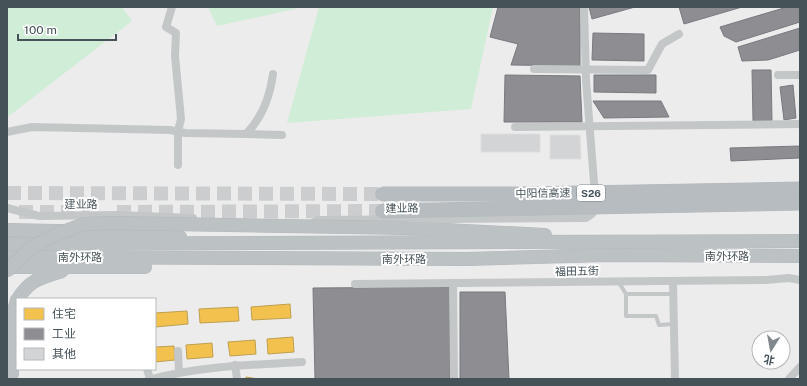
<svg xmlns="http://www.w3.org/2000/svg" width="807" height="386" font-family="'Public Sans','Noto Sans SC',sans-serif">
  <rect width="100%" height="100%" fill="#edecec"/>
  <g fill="#d0edd7">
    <polygon points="7,7 122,7 132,21 9,116 7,114"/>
    <polygon points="208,7 304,7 217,26"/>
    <polygon points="319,7 493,7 471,109 287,123"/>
  </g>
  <g fill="#f2c14e" stroke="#bea051">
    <polygon points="290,304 291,318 252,320 251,307"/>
    <polygon points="238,307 239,321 200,323 199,309"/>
    <polygon points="187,311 188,324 155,327 155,313"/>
    <polygon points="293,337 294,352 268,354 267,339"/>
    <polygon points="255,340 256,354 230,356 228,342"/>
    <polygon points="212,343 213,357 187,359 186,345"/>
    <polygon points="174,346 175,360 155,362 155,347"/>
    <polygon points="246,377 258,379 245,379"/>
  </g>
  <g fill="#8d8d92" stroke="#777b81">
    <polygon points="498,7 580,7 580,66 511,65 518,44 490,37"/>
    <polygon points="589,7 635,7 592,19"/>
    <polygon points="679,7 742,7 684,24"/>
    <polygon points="787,7 800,7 800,22 736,42 724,36 720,27"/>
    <polygon points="800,28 800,50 768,60 742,61 738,47"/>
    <polygon points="593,33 644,34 644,61 592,60"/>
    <polygon points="752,70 771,70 772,121 753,121"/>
    <polygon points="505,75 580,76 582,122 504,122"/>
    <polygon points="594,75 656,75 656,93 594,92"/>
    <polygon points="793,85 796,118 784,120 780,87"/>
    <polygon points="593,101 661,101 669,117 604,118"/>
    <polygon points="800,146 800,158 731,161 730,148"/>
    <polygon points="450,287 450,379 315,379 313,288"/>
    <polygon points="460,292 505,292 509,379 460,379"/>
  </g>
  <g fill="#d3d4d5" stroke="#dededf">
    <rect x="481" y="134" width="59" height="18"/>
    <polygon points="550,135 580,135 581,159 550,159"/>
  </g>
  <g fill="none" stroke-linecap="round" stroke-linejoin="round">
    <g stroke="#cbcdce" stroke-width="14" stroke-dasharray="14 7" stroke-linecap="butt">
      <polyline points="7,193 382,194"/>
      <polyline points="19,212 89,212"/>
      <polyline points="117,212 382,211"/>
    </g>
    <g stroke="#b2b8bc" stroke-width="14">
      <g id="trunk">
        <polyline points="407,228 545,235"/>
        <polyline points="7,230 159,233 180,237"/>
        <polyline points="7,244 800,241"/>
        <polyline points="7,257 467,259 606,255 800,256"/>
        <polyline points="7,267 145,267"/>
        <path d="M 18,299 C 29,280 42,277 62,271"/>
        <path d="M 12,374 C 11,349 9,325 17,300"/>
      </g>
    </g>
    <g stroke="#c4c7c8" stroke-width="4">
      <polyline points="618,281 626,294 674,294"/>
      <polyline points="626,294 626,316 656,316 659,325 674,324"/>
    </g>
    <g stroke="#c4c7c8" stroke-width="8">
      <polyline points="172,7 166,27 176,33 175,56 181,119 178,131 178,165"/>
      <polyline points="534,69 648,70 662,44 679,34"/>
      <polyline points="778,75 800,75"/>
      <polyline points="515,127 800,124"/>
      <path d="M 7,132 L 32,127 L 170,130 L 185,133 L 246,134 C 262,118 270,96 273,74"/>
      <polyline points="246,134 282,135"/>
      <polyline points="7,208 39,216 119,215 193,218"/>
      <polyline points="308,226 318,220 586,218 592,214 596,208 586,80 584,7"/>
      <polyline points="673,281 675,379"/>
      <polyline points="453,283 454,379"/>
      <polyline points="355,284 766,280 789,278 800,280"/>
      <polyline points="178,351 179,372"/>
      <polyline points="235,365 237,379"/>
      <polyline points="147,369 150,379"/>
      <path d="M 152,379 C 201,366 251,365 302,362"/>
      <polyline points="789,379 800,367"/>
    </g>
    <use href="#trunk" stroke="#bcc1c4" stroke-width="13"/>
    <g stroke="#b2b8bc" stroke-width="14" stroke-linecap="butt">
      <polyline id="trunk-bridge" points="7,271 32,247 57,234 84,224 112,223 407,228"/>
    </g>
    <g stroke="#b2b8bc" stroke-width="15" stroke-linecap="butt">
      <g id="motorway-bridge">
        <polyline points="382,194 524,194 800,189"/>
        <polyline points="382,211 800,203"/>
      </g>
    </g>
    <use href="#trunk-bridge" stroke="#bcc1c4" stroke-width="13"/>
    <use href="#motorway-bridge" stroke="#b7bcc0" stroke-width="14"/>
  </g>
  <g text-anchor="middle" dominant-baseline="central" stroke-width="4" stroke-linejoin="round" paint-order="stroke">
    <rect fill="#fff" stroke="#7d868a" stroke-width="1" x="577" y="185" width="28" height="16" rx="3"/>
    <g font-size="10" font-weight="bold" fill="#455258">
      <text x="591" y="193">S26</text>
    </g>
    <g font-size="11" fill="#455258" stroke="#fff">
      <text transform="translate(543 193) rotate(-1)">中阳信高速</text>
      <text x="81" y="204">建业路</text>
      <text transform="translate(402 208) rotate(-1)">建业路</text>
      <text x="727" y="256">南外环路</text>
      <text x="80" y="257">南外环路</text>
      <text x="404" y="259">南外环路</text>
      <text transform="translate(577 271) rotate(-1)">福田五街</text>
    </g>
  </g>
  <rect width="807" height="386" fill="none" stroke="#455258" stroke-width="16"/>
  <rect x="16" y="298" width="140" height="72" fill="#ffffff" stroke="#b5babc"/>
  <rect x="24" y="308" width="20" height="12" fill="#f2c14e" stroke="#b5babc"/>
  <text x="52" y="318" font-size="12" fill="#455258">住宅</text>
  <rect x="24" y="328" width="20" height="12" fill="#8d8d92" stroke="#b5babc"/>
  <text x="52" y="338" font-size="12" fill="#455258">工业</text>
  <rect x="24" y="348" width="20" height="12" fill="#d3d4d5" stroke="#b5babc"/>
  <text x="52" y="358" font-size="12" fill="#455258">其他</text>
  <g transform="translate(771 350) rotate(191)"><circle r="19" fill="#ffffff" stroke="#b5babc"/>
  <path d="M0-3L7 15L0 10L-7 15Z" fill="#80888c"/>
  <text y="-6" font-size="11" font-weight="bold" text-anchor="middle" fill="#455258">北</text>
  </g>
  <path d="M18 34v6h98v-6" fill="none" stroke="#455258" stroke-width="2"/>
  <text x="24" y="34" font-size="12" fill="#455258" stroke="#ffffff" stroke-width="3" paint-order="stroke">100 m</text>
</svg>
